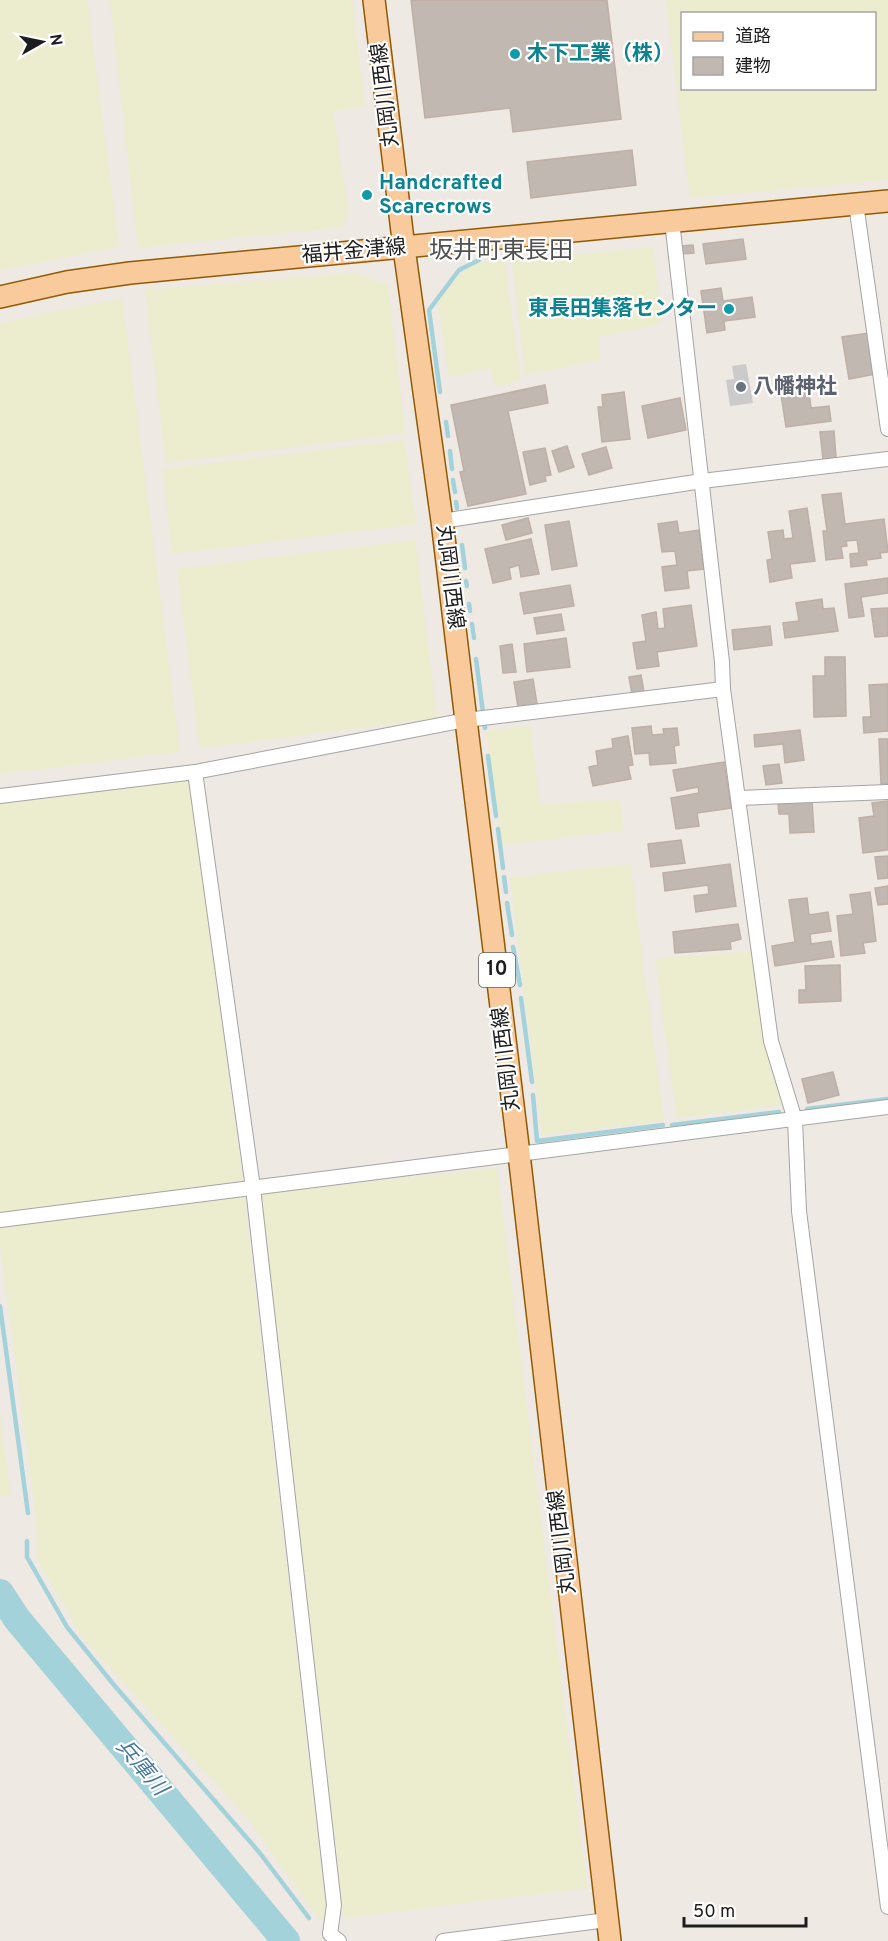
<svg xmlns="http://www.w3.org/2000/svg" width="888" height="1941" font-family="Overpass,'Noto Sans JP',sans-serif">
  <rect width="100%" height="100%" fill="#eee9e2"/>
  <polygon fill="#cbcbcb" points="746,364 753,403 730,406 726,380 734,379 732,366"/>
  <g fill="#ececce" fill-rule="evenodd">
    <polygon points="0,0 87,0 119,247 0,270"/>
    <polygon points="110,0 352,0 365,106 333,111 349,214 342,227 138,248"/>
    <path d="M 666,0 L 888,0 L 888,180 L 690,198 ZM 682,14 L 874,14 L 874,88 L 682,88 Z"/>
    <polygon points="653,247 661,324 598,337 600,360 525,375 512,260"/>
    <polygon points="504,261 521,380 495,387 491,368 449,377 438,302 452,280 476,263"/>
    <polygon points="355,273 388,285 405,433 166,463 145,290"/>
    <polygon points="122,298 180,752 0,774 0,324 51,312"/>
    <polygon points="404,440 416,524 172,554 163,469"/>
    <polygon points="415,540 437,718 200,748 177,569"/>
    <polygon points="530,726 540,804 620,800 623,830 503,845 486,731"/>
    <polygon points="189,778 243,1183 0,1213 0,802"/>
    <polygon points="630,864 664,1121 542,1135 510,877"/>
    <polygon points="751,951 762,1033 784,1105 677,1118 655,959"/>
    <polygon points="497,1168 587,1888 344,1918 260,1194"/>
    <polygon points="244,1196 327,1917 320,1920 247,1818 82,1637 38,1560 36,1518 0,1243 0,1228"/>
    <polygon points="0,1412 10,1494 0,1496"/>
  </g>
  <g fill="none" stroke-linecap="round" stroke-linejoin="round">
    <g stroke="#a4d2db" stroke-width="4.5">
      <polyline points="440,392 429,310 459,270 479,260"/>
      <polyline points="446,422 448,436"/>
      <polyline points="450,451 452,469"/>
      <polyline points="453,480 455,492"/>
      <polyline points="456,502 457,508"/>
      <polyline points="462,545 465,568"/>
      <polyline points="466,581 467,586"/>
      <polyline points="469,604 470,611"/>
      <polyline points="472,624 474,638"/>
      <polyline points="476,659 485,728"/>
      <polyline points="488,756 496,816"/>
      <polyline points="498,829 503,868"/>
      <polyline points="504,877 506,892"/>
      <polyline points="507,903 512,935"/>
      <polyline points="513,947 520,985"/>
      <polyline points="521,998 532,1082"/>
      <polyline points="533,1095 537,1141 663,1125"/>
      <polyline points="807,1109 888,1099"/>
      <polyline points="672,1125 779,1112"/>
      <polyline points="0,1306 28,1513"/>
      <polyline points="27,1541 27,1557 67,1627 114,1685 259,1852 309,1918"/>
    </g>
    <polyline stroke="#a4d2db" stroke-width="28" points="0,1593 17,1619 286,1941"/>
  </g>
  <g fill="#c2b8b2" stroke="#bfafa5" stroke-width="1.5">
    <polygon points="411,0 607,0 621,119 513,132 510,108 425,118"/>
    <polygon points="632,150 636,185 531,198 527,162"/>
    <polygon points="743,239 746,259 706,264 703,244"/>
    <polygon points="693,245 694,253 682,254 681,246"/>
    <polygon points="721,288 723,301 752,297 755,317 724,321 725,330 707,333 701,291"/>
    <polygon points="869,333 876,374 849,379 842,337"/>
    <polygon points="808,384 811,408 829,406 831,421 786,427 780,388"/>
    <polygon points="545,385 548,403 508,411 526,494 468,506 460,472 464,471 451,405"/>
    <polygon points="624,392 630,439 602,442 598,407 603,407 602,395"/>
    <polygon points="680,398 686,430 648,438 642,406"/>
    <polygon points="834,431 836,458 823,459 820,432"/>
    <polygon points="567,446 574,467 559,472 552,451"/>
    <polygon points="606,447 612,468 589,475 582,454"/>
    <polygon points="545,448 551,475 545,476 546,481 530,485 523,452"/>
    <polygon points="841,493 845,524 884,519 888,552 880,553 881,558 866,560 867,565 851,567 850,554 859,553 857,540 846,541 847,546 841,547 843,558 826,560 823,531 827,531 822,495"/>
    <polygon points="807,508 815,561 790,564 792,578 770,582 767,560 772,559 768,532 783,530 784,539 793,538 789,511"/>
    <polygon points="528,518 532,533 506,540 502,525"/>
    <polygon points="569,521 577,566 552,570 545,525"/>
    <polygon points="677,521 679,533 699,530 704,569 687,571 689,588 665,591 662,567 677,565 675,551 662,552 658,524"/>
    <polygon points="531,539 539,574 521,577 519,565 509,568 511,579 493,583 485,549"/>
    <polygon points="888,578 888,593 861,597 864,616 849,618 845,584"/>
    <polygon points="570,585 574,606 524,614 520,593"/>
    <polygon points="822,599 823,609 834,608 838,631 785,638 783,623 799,621 796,603"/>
    <polygon points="691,605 697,646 657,652 659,666 637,669 633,643 646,641 642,615 656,612 658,629 665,628 663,609"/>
    <polygon points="888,608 888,636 875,637 871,609"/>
    <polygon points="561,614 564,630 537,634 534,618"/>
    <polygon points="770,626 772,645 734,650 732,630"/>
    <polygon points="566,638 570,667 527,672 524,644"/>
    <polygon points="512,644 516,672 503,673 500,646"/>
    <polygon points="825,657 845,657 846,716 814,717 813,676 825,676"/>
    <polygon points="641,675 644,692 632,694 629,677"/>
    <polygon points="533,679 538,710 519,713 514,682"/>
    <polygon points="888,684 888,731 864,733 863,717 871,717 869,685"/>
    <polygon points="651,726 652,735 664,734 663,729 677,728 679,745 674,746 676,763 650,765 649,753 635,754 632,728"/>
    <polygon points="800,730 804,760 785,763 783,744 755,747 754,735"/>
    <polygon points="628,736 633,765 628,766 631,779 593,786 589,767 598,765 596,751 613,748 612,739"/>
    <polygon points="879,739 888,739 888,784 881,784"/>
    <polygon points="724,762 731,808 697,813 699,826 676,829 671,798 699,793 698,787 677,791 673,770"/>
    <polygon points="779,764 782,783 766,785 763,766"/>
    <polygon points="812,800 814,832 790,833 789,814 779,814 778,803"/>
    <polygon points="888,801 888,850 863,853 859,818 874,816 872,803"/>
    <polygon points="681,840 685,863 651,867 648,844"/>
    <polygon points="888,856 888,878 878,879 875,857"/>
    <polygon points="730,864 736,906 696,912 694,896 709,894 708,885 665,891 663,873"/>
    <polygon points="888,886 888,904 878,905 875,888"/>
    <polygon points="870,892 876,941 863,943 865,953 841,956 837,916 853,914 850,895"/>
    <polygon points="807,898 809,915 828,912 831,931 810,934 811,944 831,941 834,957 775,966 772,946 795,942 789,900"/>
    <polygon points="738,924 741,939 730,942 731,949 675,953 673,932"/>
    <polygon points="840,965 841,1001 799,1003 799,990 806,990 805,966"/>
    <polygon points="833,1072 839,1095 808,1103 802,1079"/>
  </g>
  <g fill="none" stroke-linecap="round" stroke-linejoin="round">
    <g stroke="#a4a4a4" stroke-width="16">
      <g id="minor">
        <polyline points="856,204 888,429"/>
        <polyline points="672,221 722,662 723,689 771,1041 795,1120 799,1211 888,1907"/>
        <polyline points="442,521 702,481 888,459"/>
        <polyline points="195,772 253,1188 334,1905 330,1934 339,1941"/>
        <polyline points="0,796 195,772 466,720 723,689"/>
        <polyline points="739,798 888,792"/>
        <polyline points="0,1220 888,1107"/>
        <polyline points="443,1941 607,1920"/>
      </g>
    </g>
    <g stroke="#915a04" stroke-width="24">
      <g id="primary">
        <polyline points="374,0 404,248 442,521 466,720 519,1154 610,1941"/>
        <polyline points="0,297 67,282 130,273 888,201"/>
      </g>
    </g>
    <use href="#minor" stroke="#fff" stroke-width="14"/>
    <use href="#primary" stroke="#f9cb9c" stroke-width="21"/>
  </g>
  <g fill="#0f9aa8" stroke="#fff" stroke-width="2">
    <circle cx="515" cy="54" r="6"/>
    <circle cx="367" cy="195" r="6"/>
    <circle cx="729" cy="309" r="6"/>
  </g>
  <circle fill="#6b7280" stroke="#fff" stroke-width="2" cx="741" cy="387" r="6"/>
  <g text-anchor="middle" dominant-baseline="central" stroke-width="4.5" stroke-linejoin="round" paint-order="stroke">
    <rect fill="#fff" stroke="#616161" stroke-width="1.5" x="479" y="953" width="36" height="34" rx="4.5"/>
    <g font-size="20" font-weight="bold" fill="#1d1d1d">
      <text x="497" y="970">10</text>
    </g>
    <g font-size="21" font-weight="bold" fill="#0d838f" stroke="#fff" text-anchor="start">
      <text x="527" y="54">木下工業（株）</text>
      <text x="379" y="183">Handcrafted<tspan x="379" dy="24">Scarecrows</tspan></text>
      <text x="717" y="309" text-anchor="end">東長田集落センター</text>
    </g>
    <g font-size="21" fill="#1d1d1d" stroke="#fff">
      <text transform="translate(386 95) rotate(-97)">丸岡川西線</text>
      <text transform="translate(354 252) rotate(-5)">福井金津線</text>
      <text transform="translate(449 577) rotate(83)">丸岡川西線</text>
      <text transform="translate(507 1059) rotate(-97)">丸岡川西線</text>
      <text transform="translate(563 1542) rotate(-97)">丸岡川西線</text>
    </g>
    <g font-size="21" font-weight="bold" fill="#5b616d" stroke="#fff" text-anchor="start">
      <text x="753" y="387">八幡神社</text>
    </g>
    <g font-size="22" font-style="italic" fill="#497aa1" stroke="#fff">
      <text transform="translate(141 1768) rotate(50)">兵庫川</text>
    </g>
    <g font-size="24" fill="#505050" stroke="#fff">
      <text x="501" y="252">坂井町東長田</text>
    </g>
  </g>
  <rect x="681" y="12" width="195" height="78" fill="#ffffff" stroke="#a5a5a5" stroke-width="1.5"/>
  <rect x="693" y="32" width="30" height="9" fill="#f9cb9c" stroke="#a5a5a5" stroke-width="1.5"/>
  <text x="735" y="42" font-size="18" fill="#1d1d1d">道路</text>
  <rect x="693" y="57" width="30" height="18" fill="#c2b8b2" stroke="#a5a5a5" stroke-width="1.5"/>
  <text x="735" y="72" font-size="18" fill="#1d1d1d">建物</text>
  <g transform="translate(42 42) rotate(81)" stroke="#ffffff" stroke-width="4.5" paint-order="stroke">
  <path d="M0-4.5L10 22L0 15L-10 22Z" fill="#1d1d1d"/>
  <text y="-9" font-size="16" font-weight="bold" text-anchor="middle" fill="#1d1d1d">N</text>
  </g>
  <path d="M684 1917v9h122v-9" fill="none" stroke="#1d1d1d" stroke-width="3"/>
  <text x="693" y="1917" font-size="18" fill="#1d1d1d" stroke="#ffffff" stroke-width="4.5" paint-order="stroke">50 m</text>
</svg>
